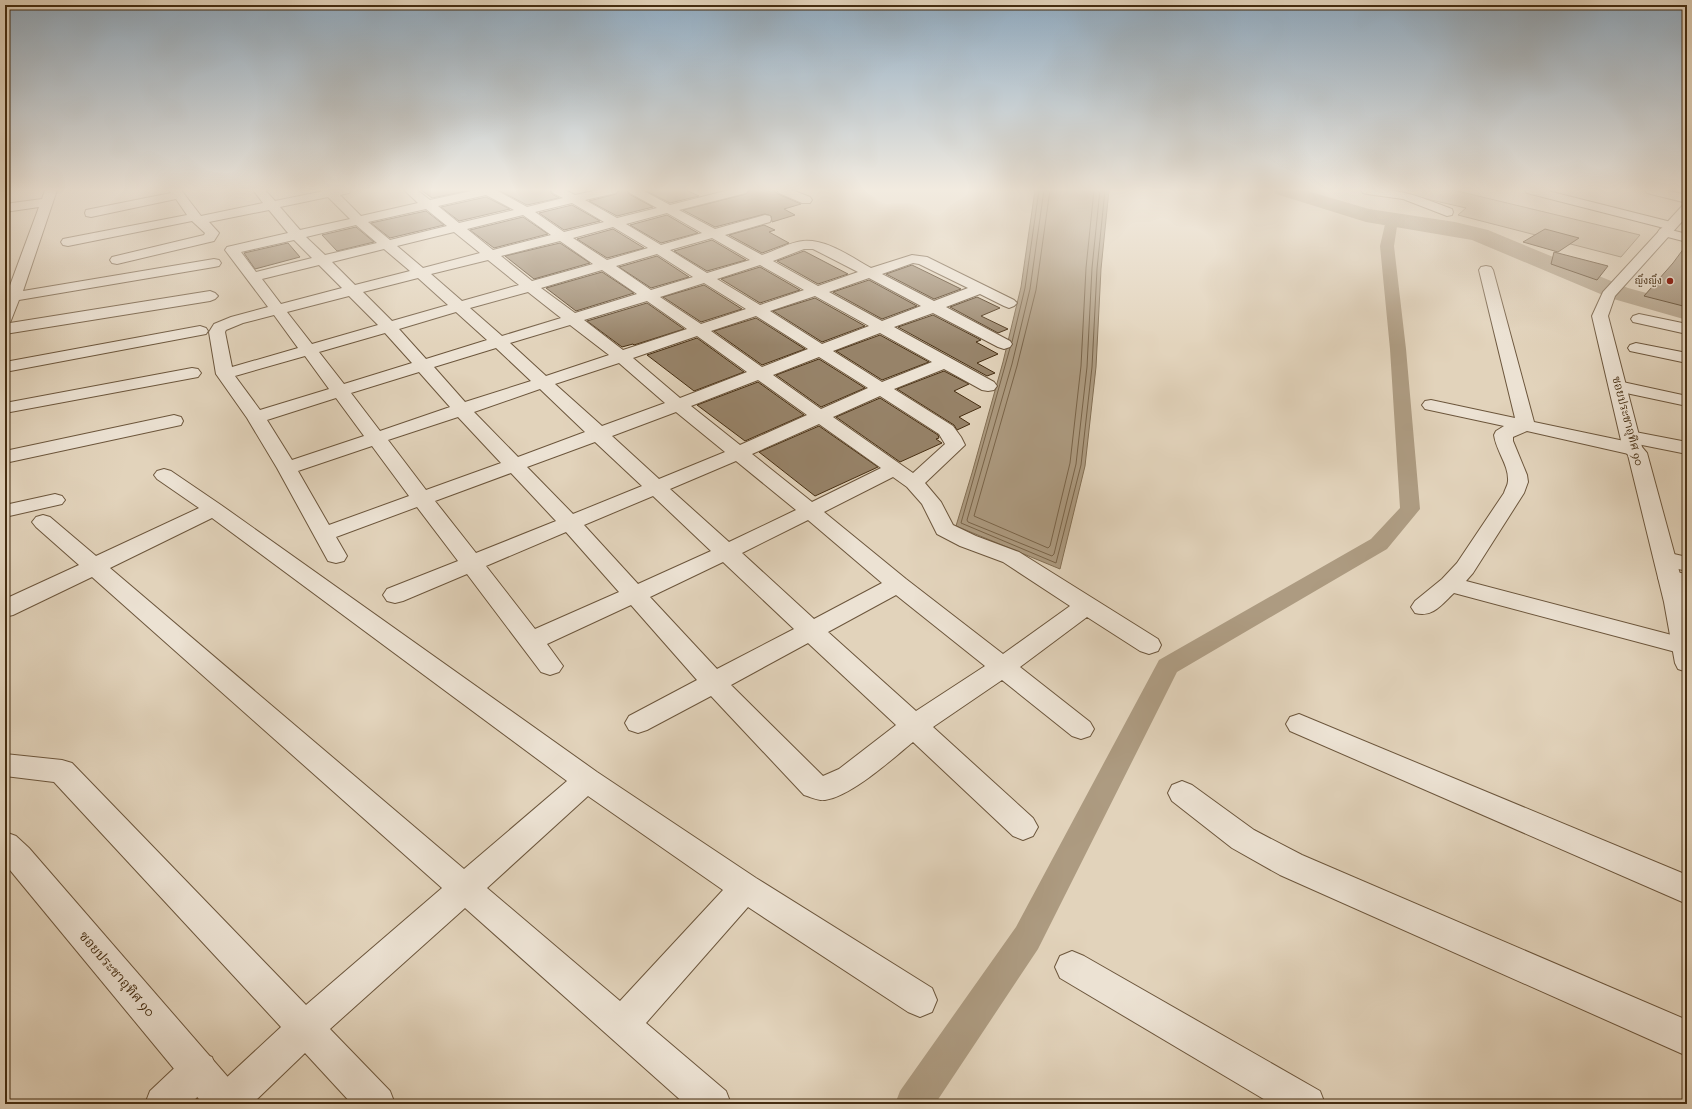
<svg xmlns="http://www.w3.org/2000/svg" width="1692" height="1109" font-family="'IM FELL Great Primer','Noto Serif Thai',serif">
  <rect width="100%" height="100%" fill="#e2d3bb"/>
  <filter id="stains"><feTurbulence type="fractalNoise" baseFrequency=".005" numOctaves="4"/><feColorMatrix values="0 0 0 0 .2 0 0 0 0 .09 0 0 0 0 .02 0 0 0 .5 -.17"/></filter>
  <radialGradient id="worn" r=".72"><stop offset=".6" stop-color="#630" stop-opacity="0"/><stop offset="1" stop-color="#630" stop-opacity=".3"/></radialGradient>
  <polygon fill="#c7b79e" stroke="#867258" points="1394,190 1453,190 1640,235 1621,257 1458,215 1466,208 1392,191"/>
  <polygon fill="#ad9b81" stroke="#836f54" points="1035,190 1109,190 1101,269 1096,367 1085,466 1060,569 956,526 972,473 1003,362 1021,287"/>
  <g fill="none" stroke-linecap="round" stroke-linejoin="round">
    <g stroke="#796449" stroke-width="1">
      <polyline points="1044,190 1030,289 1012,364 967,520 968,522 1052,556 1054,554 1076,464 1087,367 1092,268 1100,190"/>
      <polyline points="1050,190 1036,290 1017,366 974,516 1048,548 1050,546 1070,463 1081,366 1086,268 1094,190"/>
      <polyline points="1012,342 1025,288 1039,190"/>
      <polyline points="1010,348 961,523 1056,563 1081,465 1092,367 1097,269 1105,190"/>
    </g>
    <polygon fill="#ad9b81" fill-rule="evenodd" points="1392,216 1397,217 1398,220 1394,246 1406,349 1420,509 1387,549 1177,672 1038,949 935,1104 895,1104 900,1091 1016,927 1159,660 1371,539 1400,508 1390,349 1380,246 1386,220 1387,217"/>
    <polygon fill="#ad9b81" fill-rule="evenodd" points="1273,190 1304,190 1369,209 1455,222 1488,230 1628,288 1687,304 1687,320 1610,298 1472,240 1366,222 1276,194"/>
  </g>
  <g fill="#978369" stroke="#452d11">
    <polygon points="421,190 471,190 432,198"/>
    <polygon points="498,190 550,190 552,194 559,198 527,205"/>
    <polygon points="619,190 627,190 629,194 653,207 617,216 589,201 616,194"/>
    <polygon points="644,190 686,190 699,196 670,203"/>
    <polygon points="750,190 773,190 778,194 801,204 784,209 795,215 772,222 771,216 765,214 715,227 683,210 746,194"/>
    <polygon points="486,197 510,209 459,221 441,207"/>
    <polygon points="572,205 600,221 564,230 539,213"/>
    <polygon points="426,211 444,225 390,238 371,223"/>
    <polygon points="667,215 698,233 661,243 630,225"/>
    <polygon points="523,217 548,234 494,248 470,230"/>
    <polygon points="764,225 775,230 769,232 789,243 762,253 729,235"/>
    <polygon points="356,227 374,242 337,251 322,235"/>
    <polygon points="613,229 644,248 607,258 577,239"/>
    <polygon points="1545,229 1579,238 1558,252 1523,242"/>
    <polygon points="712,240 746,260 707,271 674,251"/>
    <polygon points="288,243 300,257 255,269 244,253"/>
    <polygon points="560,243 590,263 534,279 505,256"/>
    <polygon points="1687,244 1687,307 1644,296 1673,263"/>
    <polygon points="804,251 848,274 818,284 777,261"/>
    <polygon points="1554,252 1608,266 1597,280 1551,264"/>
    <polygon points="657,256 689,277 651,288 619,267"/>
    <polygon points="912,265 961,289 934,299 886,274"/>
    <polygon points="760,267 800,290 760,303 721,279"/>
    <polygon points="602,272 634,293 576,311 546,288"/>
    <polygon points="869,280 917,306 882,319 833,292"/>
    <polygon points="704,285 742,309 701,322 663,297"/>
    <polygon points="977,297 1000,308 981,316 1008,329 998,333 950,307"/>
    <polygon points="815,298 865,326 822,342 773,311"/>
    <polygon points="647,303 684,329 634,345 633,344 622,347 587,321"/>
    <polygon points="933,315 981,340 976,342 998,354 977,363 995,373 987,376 898,327"/>
    <polygon points="756,318 805,349 762,365 714,331"/>
    <polygon points="880,335 929,362 882,380 836,351"/>
    <polygon points="697,338 744,372 694,391 647,355"/>
    <polygon points="819,359 865,388 821,407 776,375"/>
    <polygon points="944,371 969,384 954,391 981,407 959,417 970,424 957,430 954,425 897,389"/>
    <polygon points="758,382 804,415 745,441 697,405"/>
    <polygon points="880,398 938,435 939,438 936,439 942,443 900,462 836,417"/>
    <polygon points="819,426 878,467 815,496 759,452"/>
  </g>
  <g fill="none" stroke-linecap="round" stroke-linejoin="round">
    <g stroke="#6c563c" stroke-width="2">
      <g id="minor">
        <polygon points="45,190 57,190 23,291 214,259 219,260 221,263 219,266 214,267 19,300 10,323 210,291 215,293 218,296 215,299 210,301 5,334 5,299 39,207 5,212 5,204 42,199"/>
        <path d="M 169,190 L 181,190 L 201,216 L 263,203 L 253,190 L 265,190 L 275,201 L 329,190 L 351,190 L 349,193 L 340,195 L 361,216 L 418,203 L 404,190 L 417,190 L 430,200 L 476,190 L 496,190 L 527,207 L 563,198 L 553,193 L 551,190 L 565,190 L 575,195 L 598,190 L 618,190 L 616,193 L 585,200 L 617,218 L 657,208 L 630,193 L 628,190 L 642,190 L 670,205 L 729,190 L 748,190 L 746,193 L 679,210 L 715,229 L 765,215 L 770,216 L 771,219 L 770,222 L 725,235 L 762,255 C 775,251 790,242 803,241 C 827,239 851,257 871,268 L 912,255 L 927,257 L 1014,300 L 1017,303 L 1014,306 L 1009,308 L 1004,306 L 980,294 L 946,307 L 1010,341 L 1012,344 L 1010,347 L 1004,349 L 998,347 L 933,313 L 894,327 L 994,382 L 997,386 L 994,390 L 988,391 L 982,390 L 944,369 L 894,389 L 953,426 L 961,437 L 965,445 L 925,483 L 941,502 L 953,525 L 976,536 L 1019,552 L 1158,639 L 1161,645 L 1158,651 L 1149,654 L 1140,651 L 1087,617 L 1020,667 L 1090,722 L 1094,729 L 1090,736 L 1081,739 L 1072,736 L 1002,680 L 933,727 L 1033,818 L 1038,827 L 1033,836 L 1023,840 L 1013,836 L 913,742 C 892,759 852,796 825,800 C 818,801 811,797 804,795 L 711,696 L 647,730 L 638,733 L 629,730 L 625,723 L 629,716 L 697,680 L 631,605 L 547,644 L 563,666 L 559,672 L 550,675 L 541,672 L 467,574 L 403,601 L 395,603 L 387,601 L 383,595 L 387,589 L 458,561 L 417,507 L 336,537 L 347,556 L 344,561 L 336,563 L 328,561 L 277,468 L 247,418 L 216,374 L 209,332 L 214,324 L 231,317 L 268,307 L 225,250 L 227,247 L 288,233 L 269,210 L 209,222 L 219,233 L 214,241 L 117,264 L 112,263 L 110,260 L 112,257 L 204,235 L 205,233 L 192,221 L 68,246 L 63,245 L 61,242 L 63,239 L 68,238 L 187,215 L 176,199 L 91,217 L 86,216 L 85,213 L 86,210 L 171,193 ZM 486,195 L 514,210 L 459,223 L 438,206 ZM 328,197 L 350,219 L 300,230 L 280,207 ZM 572,203 L 604,222 L 564,232 L 535,212 ZM 426,209 L 447,226 L 390,240 L 368,222 ZM 667,213 L 702,233 L 661,245 L 626,224 ZM 523,215 L 551,235 L 493,250 L 467,229 ZM 356,225 L 377,243 L 325,255 L 306,237 ZM 613,227 L 648,248 L 607,260 L 573,238 ZM 454,232 L 480,253 L 423,268 L 397,246 ZM 712,238 L 750,260 L 707,273 L 670,250 ZM 294,240 L 312,258 L 256,272 L 241,252 ZM 560,241 L 593,264 L 532,281 L 501,256 ZM 384,249 L 410,271 L 355,285 L 332,262 ZM 804,249 L 813,249 L 817,251 L 858,272 L 818,286 L 773,261 ZM 657,254 L 693,277 L 651,290 L 616,266 ZM 488,260 L 519,285 L 462,301 L 431,274 ZM 913,263 L 919,264 L 968,288 L 934,301 L 882,274 ZM 319,265 L 342,288 L 281,304 L 262,279 ZM 760,265 L 804,290 L 760,305 L 717,279 ZM 602,270 L 637,294 L 575,313 L 541,288 ZM 418,278 L 448,305 L 392,321 L 363,292 ZM 869,278 L 921,306 L 882,321 L 829,292 ZM 704,283 L 746,309 L 701,324 L 660,297 ZM 528,292 L 561,318 L 502,336 L 470,308 ZM 349,296 L 378,325 L 312,344 L 287,312 ZM 815,296 L 869,326 L 822,344 L 770,311 ZM 647,301 L 687,329 L 623,350 L 584,320 ZM 456,312 L 487,340 L 426,359 L 399,329 ZM 274,315 L 298,348 L 232,367 L 225,332 L 226,330 L 243,323 ZM 756,316 L 808,349 L 762,367 L 711,331 ZM 570,325 L 609,355 L 546,376 L 510,343 ZM 385,333 L 412,363 L 344,384 L 319,352 ZM 880,333 L 932,362 L 882,382 L 833,351 ZM 697,336 L 747,372 L 680,398 L 633,358 ZM 496,348 L 531,381 L 465,402 L 434,367 ZM 305,356 L 329,389 L 260,410 L 235,376 ZM 819,357 L 868,388 L 821,409 L 773,375 ZM 619,363 L 665,403 L 602,426 L 555,384 ZM 419,372 L 450,407 L 380,431 L 351,393 ZM 758,380 L 807,415 L 740,445 L 691,406 ZM 540,389 L 585,432 L 518,457 L 474,412 ZM 880,396 L 939,434 L 945,444 L 913,473 L 833,417 ZM 336,398 L 364,436 L 292,460 L 267,420 ZM 676,412 L 725,452 L 659,479 L 612,436 ZM 458,417 L 501,463 L 426,490 L 388,440 ZM 819,424 L 881,468 L 812,502 L 752,454 ZM 595,442 L 642,486 L 573,514 L 527,467 ZM 372,446 L 409,496 L 329,525 L 298,471 ZM 736,461 L 796,510 L 729,542 L 670,489 ZM 511,473 L 556,521 L 476,553 L 435,501 ZM 893,477 L 907,487 L 922,504 L 937,534 L 960,546 L 1003,562 L 1070,606 L 1003,654 L 906,579 L 824,512 ZM 653,496 L 711,551 L 638,584 L 584,525 ZM 808,520 L 882,583 L 814,619 L 742,553 ZM 566,532 L 619,592 L 535,629 L 486,566 ZM 723,562 L 794,629 L 717,669 L 650,597 ZM 896,595 L 985,666 L 916,711 L 828,632 ZM 808,643 L 896,725 L 839,769 L 823,776 L 731,685 Z"/>
        <polygon points="777,190 792,190 810,197 812,200 810,203 802,203 779,193"/>
        <path d="M 1361,190 C 1394,186 1421,197 1452,209 L 1453,212 L 1452,215 L 1447,216 L 1403,199 L 1367,194 L 1363,193 Z"/>
        <polygon points="1525,190 1544,190 1675,223 1677,226 1675,229 1671,230 1687,234 1687,242 1660,235 1658,232 1660,229 1664,228 1527,193"/>
        <polygon points="1645,190 1664,190 1687,195 1687,203 1647,193"/>
        <path d="M 1486,266 L 1491,267 L 1493,270 L 1534,422 L 1629,442 L 1623,441 L 1621,437 L 1623,433 L 1630,431 L 1687,442 L 1687,454 L 1632,443 L 1640,445 L 1643,449 L 1640,453 L 1633,455 L 1527,431 L 1513,437 L 1513,441 L 1527,475 L 1528,482 L 1524,493 L 1473,573 L 1466,581 L 1687,639 L 1687,655 L 1454,593 C 1442,604 1433,618 1415,613 L 1411,607 L 1415,601 L 1442,579 L 1457,563 L 1504,493 C 1505,489 1508,485 1508,481 C 1509,465 1496,451 1494,435 L 1496,431 L 1504,426 L 1425,409 L 1422,405 L 1425,401 L 1431,400 L 1515,418 L 1479,270 L 1481,267 Z"/>
        <polygon points="1639,314 1687,324 1687,334 1633,322 1631,319 1633,316"/>
        <polygon points="200,326 206,328 208,331 206,334 5,372 5,362"/>
        <polygon points="1636,343 1687,353 1687,363 1630,351 1628,348 1630,345"/>
        <polygon points="192,368 198,369 201,373 198,377 5,413 5,403"/>
        <polygon points="1618,381 1687,396 1687,406 1612,390 1609,386 1612,382"/>
        <polygon points="174,415 181,417 183,421 181,425 5,463 5,451"/>
        <path d="M 164,469 L 171,471 L 221,505 L 597,772 L 756,878 L 932,988 L 937,1000 L 932,1012 L 920,1017 L 908,1012 L 748,907 L 646,1023 L 726,1091 L 731,1104 L 685,1104 L 465,908 L 330,1029 L 390,1091 L 395,1104 L 352,1104 L 305,1053 L 252,1104 L 207,1104 L 212,1091 L 281,1027 L 54,782 L 5,776 L 5,754 L 62,760 L 72,763 L 306,1005 L 442,888 L 92,577 L 13,615 L 5,617 L 5,599 L 79,565 L 36,527 L 32,522 L 36,517 L 43,515 L 50,517 L 96,556 L 199,508 L 157,479 L 154,475 L 157,471 ZM 212,518 L 567,781 L 464,869 L 110,568 ZM 588,796 L 723,890 L 620,1001 L 487,888 Z"/>
        <polygon points="55,494 62,496 65,500 62,504 5,517 5,505"/>
        <polygon points="1665,552 1687,557 1687,571 1657,564 1654,559 1657,554"/>
        <polygon points="1669,571 1687,574 1687,590 1661,583 1658,578 1661,573"/>
        <polygon points="1299,714 1687,875 1687,904 1290,731 1286,724 1290,717"/>
        <polygon points="1182,781 1192,785 1254,830 1302,855 1687,1020 1687,1056 1280,875 1232,848 1172,801 1168,793 1172,785"/>
        <polygon points="1072,951 1084,956 1320,1091 1325,1104 1272,1104 1060,978 1055,967 1060,956"/>
        <polygon points="199,1052 212,1057 217,1070 212,1083 190,1104 145,1104 150,1091 186,1057"/>
      </g>
    </g>
    <g stroke="#6c563c" stroke-width="2">
      <g id="tertiary">
        <polygon points="1687,204 1687,216 1615,296 1608,316 1642,447 1647,453 1687,600 1687,672 1678,669 1675,663 1664,602 1628,455 1623,449 1592,316 1603,292 1683,205"/>
        <polygon points="5,832 16,836 29,848 240,1091 245,1104 203,1104 5,864"/>
      </g>
    </g>
    <use href="#minor" fill="#ece2d3" fill-rule="evenodd"/>
    <use href="#tertiary" fill="#ece2d3" fill-rule="evenodd"/>
  </g>
  <linearGradient id="sky" x2="0" y2="1"><stop stop-color="#90aabf"/><stop offset="0.55" stop-color="#f2ebe0"/><stop offset="1" stop-color="#f2ebe0" stop-opacity="0"/></linearGradient>
  <rect width="1692" height="345" fill="url(#sky)"/>
  <circle fill="#8f2418" stroke="#ece2d3" stroke-width="1.5" cx="1670" cy="281" r="4"/>
  <g text-anchor="middle" dominant-baseline="central" stroke-width="3" stroke-linejoin="round" paint-order="stroke">
    <g font-size="10" fill="#452d11" stroke="#ece2d3" text-anchor="end">
      <text x="1662" y="281">ญิ๋งญิ๋ง</text>
    </g>
    <g font-size="12" fill="#452d11" stroke="#ece2d3">
      <text transform="translate(1628 421) rotate(75)">ซอยประชาอุทิศ 90</text>
    </g>
    <g font-size="14" fill="#452d11" stroke="#ece2d3">
      <text transform="translate(117 974) rotate(49)">ซอยประชาอุทิศ 90</text>
    </g>
  </g>
  <rect width="1692" height="1109" fill="none" stroke="#e2d3bb" stroke-width="20"/>
  <rect x="6" y="6" width="1680" height="1097" fill="none" stroke="#452d11" stroke-width="2"/>
  <rect x="10" y="10" width="1672" height="1089" fill="none" stroke="#452d11"/>
  <rect width="100%" height="100%" filter="url(#stains)"/>
  <rect width="100%" height="100%" fill="url(#worn)"/>
</svg>
